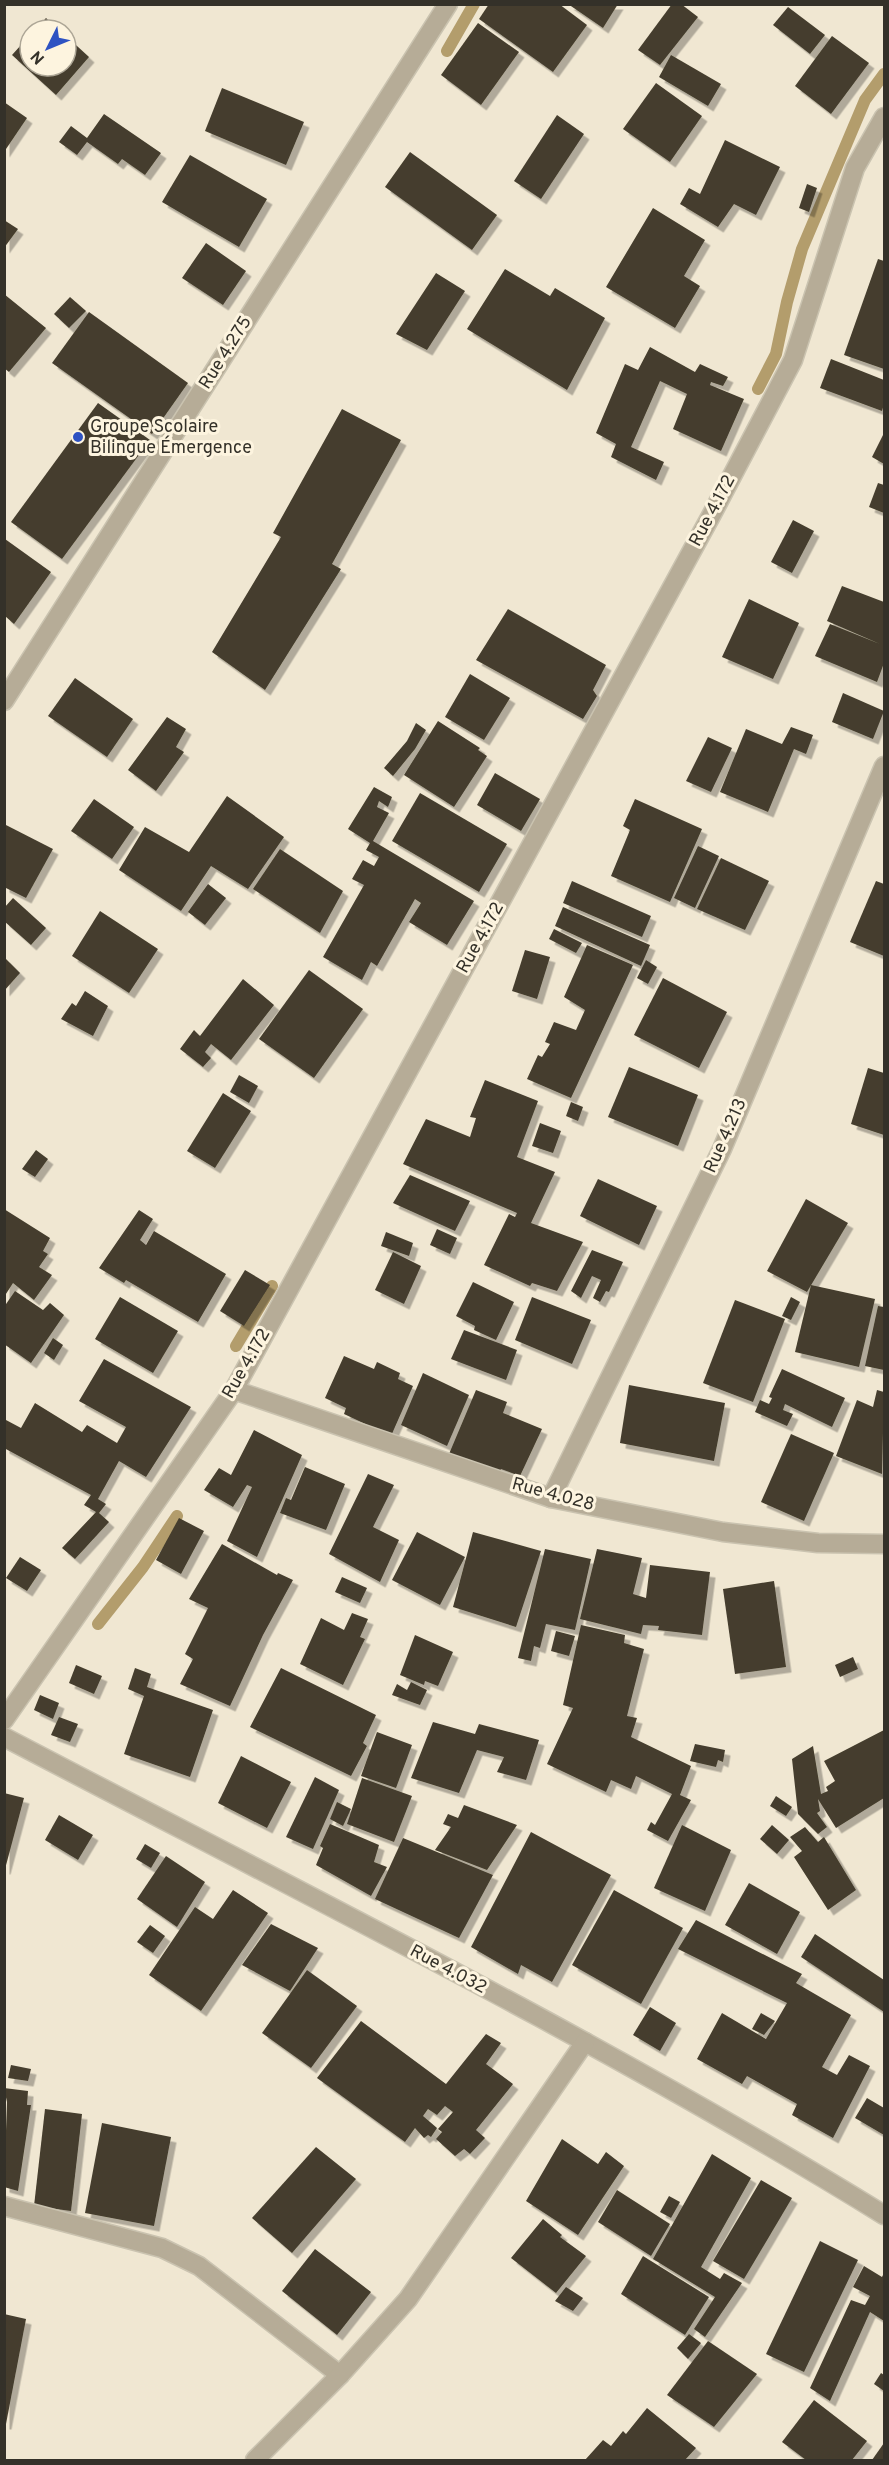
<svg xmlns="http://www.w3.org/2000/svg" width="889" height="2465" font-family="Overpass,sans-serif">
  <defs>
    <filter id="shadow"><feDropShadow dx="5.5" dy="5.5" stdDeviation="0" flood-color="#0004"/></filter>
  </defs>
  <rect width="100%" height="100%" fill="#f0e7d2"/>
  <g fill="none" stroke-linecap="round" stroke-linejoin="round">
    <g stroke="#b39d6c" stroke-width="12">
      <polyline points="447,51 474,4"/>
      <polyline points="758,389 776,354 787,302 802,249 865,100 884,74"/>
      <polyline points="236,1346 272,1286"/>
      <polyline points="98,1624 143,1567 177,1516"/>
    </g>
  </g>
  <g fill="#453e2d" filter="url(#shadow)">
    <polygon points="489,4 559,4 587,25 553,72 479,19"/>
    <polygon points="568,4 618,4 603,28"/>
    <polygon points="672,4 681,4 698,17 660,65 638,50"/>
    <polygon points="788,7 825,35 810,54 773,25"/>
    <polygon points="46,18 59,30 35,30"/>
    <polygon points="478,23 519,52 481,105 441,75"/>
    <polygon points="30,35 30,66 66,66 66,36 89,57 56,95 12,55"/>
    <polygon points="832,36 869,63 831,114 795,86"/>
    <polygon points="671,55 721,84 708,106 659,77"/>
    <polygon points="656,83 702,116 670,162 623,129"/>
    <polygon points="222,88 304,122 286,165 205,131"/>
    <polygon points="4,102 27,118 4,152"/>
    <polygon points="104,114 161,153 145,175 122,159 118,164 87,142 77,155 59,142 71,126 87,138"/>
    <polygon points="557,115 584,134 541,199 514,181"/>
    <polygon points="725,140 780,167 756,215 734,204 718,227 680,204 689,188 700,194"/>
    <polygon points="410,152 497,215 472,250 385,187"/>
    <polygon points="190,155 267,199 239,247 162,202"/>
    <polygon points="807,184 817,188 809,212 799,208"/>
    <polygon points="653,208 705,240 684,276 700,286 675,328 606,287"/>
    <polygon points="4,220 18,229 4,248"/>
    <polygon points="206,243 246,271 223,305 182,278"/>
    <polygon points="878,259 884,261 884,369 844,355"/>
    <polygon points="505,269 550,296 555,288 605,318 567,390 467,329"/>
    <polygon points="436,273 465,291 427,350 396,334"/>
    <polygon points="4,294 46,328 9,372 4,368"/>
    <polygon points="70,297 86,311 69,328 54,314"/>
    <polygon points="89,312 188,383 152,434 52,363"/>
    <polygon points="650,347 695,372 700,364 728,377 723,386 711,382 710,385 744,399 721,451 673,429 687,394 660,381 631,447 664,462 656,480 611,457 616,444 596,433 625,364 638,370"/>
    <polygon points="831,359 884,380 884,404 882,411 820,388"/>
    <polygon points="98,403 150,440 62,559 11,522"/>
    <polygon points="342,409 401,440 332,564 341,569 265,690 212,652 281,537 273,533"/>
    <polygon points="884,433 884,464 872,457"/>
    <polygon points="878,483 884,485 884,513 869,507"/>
    <polygon points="793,520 814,531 792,573 771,562"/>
    <polygon points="5,539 51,572 14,624 5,616"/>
    <polygon points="842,586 884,602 884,663 877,682 815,656 830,624 880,644 827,621"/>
    <polygon points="749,599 799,623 773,679 722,657"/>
    <polygon points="508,609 606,665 593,690 597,696 583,719 476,660"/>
    <polygon points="470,674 510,698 484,740 445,717"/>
    <polygon points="75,678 133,719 107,757 48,716"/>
    <polygon points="843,693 884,711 873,739 832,722"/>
    <polygon points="167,717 186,729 176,747 184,752 156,791 128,770"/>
    <polygon points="438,721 480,748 478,750 487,756 454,807 404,775"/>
    <polygon points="416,723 426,730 415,749 393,776 384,768 407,741"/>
    <polygon points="791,727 813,735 806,754 794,749 768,812 720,792 746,729 782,744"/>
    <polygon points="708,737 732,748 711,792 686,781"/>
    <polygon points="495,773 540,799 521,831 477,805"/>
    <polygon points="374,787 392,797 388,807 379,801 377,807 389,813 373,841 474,901 447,945 409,922 421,903 415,899 377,966 371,962 362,980 323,957 364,885 352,879 363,860 374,866 379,857 366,850 370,843 348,829"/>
    <polygon points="420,793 507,844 479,892 392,841"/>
    <polygon points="227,796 284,837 248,889 211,866 181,911 119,870 145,827 189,852"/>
    <polygon points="94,799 134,827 112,859 71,831"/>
    <polygon points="635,799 702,829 670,902 611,876 630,830 623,826"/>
    <polygon points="4,824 53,849 26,898 4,887"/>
    <polygon points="698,846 719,856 695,908 674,898"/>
    <polygon points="280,849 343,891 320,933 253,889"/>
    <polygon points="721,858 769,881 745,930 697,909"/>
    <polygon points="572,881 651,916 642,937 563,903"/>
    <polygon points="876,881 884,884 884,956 850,942"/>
    <polygon points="208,884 226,898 205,925 188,912"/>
    <polygon points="13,898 46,928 31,945 4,921 4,908"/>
    <polygon points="563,907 650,945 641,966 555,926"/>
    <polygon points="100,911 158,949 129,993 72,956"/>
    <polygon points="554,929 582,943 576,953 549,939"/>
    <polygon points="587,945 633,965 571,1098 527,1079 538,1055 542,1057 550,1044 545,1042 554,1022 576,1030 585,1010 564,997"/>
    <polygon points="525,950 550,957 537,999 512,991"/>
    <polygon points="4,957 20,973 4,991"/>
    <polygon points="646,960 657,967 648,984 637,978"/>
    <polygon points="309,970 363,1009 314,1078 259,1039"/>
    <polygon points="663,978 727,1012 699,1068 634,1035"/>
    <polygon points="243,979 274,1005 231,1060 211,1044 205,1052 211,1058 203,1067 180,1049 194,1030 200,1036"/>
    <polygon points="85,991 108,1006 93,1036 61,1019 72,1003 76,1006"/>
    <polygon points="629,1067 698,1095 678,1146 608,1117"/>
    <polygon points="868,1068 884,1073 884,1135 851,1124"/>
    <polygon points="239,1075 258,1086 249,1103 230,1092"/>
    <polygon points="485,1080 538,1101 517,1157 555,1172 531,1223 583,1242 557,1291 532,1283 530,1286 484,1265 509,1214 515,1217 517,1213 403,1164 426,1119 470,1137 476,1118 470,1117"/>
    <polygon points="223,1093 251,1111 215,1168 187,1151"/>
    <polygon points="571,1102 583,1107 578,1121 566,1116"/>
    <polygon points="540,1123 561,1131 553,1153 532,1146"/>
    <polygon points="36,1150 48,1159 35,1177 22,1169"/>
    <polygon points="410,1175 470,1201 455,1231 393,1203"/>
    <polygon points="598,1179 657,1206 639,1245 580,1216"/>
    <polygon points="806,1199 848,1223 807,1292 767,1271"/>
    <polygon points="4,1209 50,1238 43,1251 48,1254 39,1267 52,1275 34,1300 13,1283 4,1297"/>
    <polygon points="139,1210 153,1219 140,1240 146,1245 154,1231 226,1274 198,1322 126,1280 124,1283 99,1268"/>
    <polygon points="437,1229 457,1238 450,1254 430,1245"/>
    <polygon points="386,1232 413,1243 409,1256 381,1246"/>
    <polygon points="592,1250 623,1262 609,1292 606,1291 600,1302 593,1298 601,1280 592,1276 581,1298 571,1291"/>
    <polygon points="393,1252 421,1266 404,1304 375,1290"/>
    <polygon points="245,1270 270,1285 244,1326 220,1311"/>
    <polygon points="473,1282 514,1302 496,1340 474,1330 475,1326 456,1316"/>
    <polygon points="811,1285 875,1299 859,1367 795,1352"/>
    <polygon points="15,1291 43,1310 50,1303 64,1315 31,1363 4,1344 4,1307"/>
    <polygon points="120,1297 178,1331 153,1373 95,1339"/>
    <polygon points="532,1297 591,1320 572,1364 515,1340"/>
    <polygon points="791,1297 800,1302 791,1320 782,1316"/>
    <polygon points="735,1300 785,1319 753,1402 703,1383"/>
    <polygon points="878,1306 884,1307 884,1370 865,1366"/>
    <polygon points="464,1330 517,1350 506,1380 451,1359"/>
    <polygon points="53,1338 63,1345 54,1360 44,1353"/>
    <polygon points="344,1356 374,1369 377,1362 400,1373 398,1379 413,1386 391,1436 344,1414 346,1408 325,1398"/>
    <polygon points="104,1359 191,1407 146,1477 119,1461 98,1499 106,1504 99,1513 109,1522 75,1559 62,1548 96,1512 84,1505 91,1495 4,1448 4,1423 6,1420 21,1428 35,1403 82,1432 87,1425 117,1443 126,1427 79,1401"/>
    <polygon points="782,1369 845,1398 832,1427 785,1404 783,1410 793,1414 787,1426 755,1412 760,1400 769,1404 772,1398 769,1397"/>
    <polygon points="423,1373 469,1395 447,1446 401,1425"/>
    <polygon points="629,1385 725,1403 714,1461 620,1443"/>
    <polygon points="476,1390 507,1402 503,1413 542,1429 520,1476 501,1469 498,1474 449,1454"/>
    <polygon points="877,1390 884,1392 882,1474 836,1456 857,1400 873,1407"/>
    <polygon points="254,1430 302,1455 257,1557 227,1541 252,1487 247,1485 233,1507 204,1490 219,1468 231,1475"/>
    <polygon points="791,1434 834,1453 804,1521 761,1502"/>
    <polygon points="305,1467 345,1484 326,1530 280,1513 286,1498 291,1500"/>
    <polygon points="368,1474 394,1485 373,1527 399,1540 380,1582 329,1554"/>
    <polygon points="179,1518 204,1531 181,1574 156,1560"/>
    <polygon points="417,1532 465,1557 440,1605 392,1580"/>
    <polygon points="473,1532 541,1551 516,1627 453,1607"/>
    <polygon points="222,1544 277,1575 278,1573 293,1580 263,1635 230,1706 180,1684 193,1659 185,1654 208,1608 189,1599"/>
    <polygon points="545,1549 591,1559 575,1630 546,1624 540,1648 534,1646 531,1661 518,1658"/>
    <polygon points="597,1549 642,1558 633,1594 646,1598 650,1565 710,1572 702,1635 658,1630 659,1626 643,1625 641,1634 580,1619"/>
    <polygon points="20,1557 41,1570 27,1591 6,1578"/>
    <polygon points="342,1577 367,1588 360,1603 335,1592"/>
    <polygon points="774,1581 786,1667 735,1674 723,1589"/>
    <polygon points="352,1613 368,1619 360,1637 365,1639 343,1685 300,1664 321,1618 344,1630"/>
    <polygon points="581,1625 625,1635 624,1643 644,1649 627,1716 637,1718 631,1737 691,1766 680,1795 691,1800 668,1841 647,1830 651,1822 655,1825 672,1794 636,1776 631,1789 611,1780 606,1792 547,1764 573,1708 563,1705"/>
    <polygon points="556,1631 575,1636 569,1656 551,1651"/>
    <polygon points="415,1635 453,1652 438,1686 425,1681 424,1685 400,1675"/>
    <polygon points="853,1657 858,1669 840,1677 835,1665"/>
    <polygon points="76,1665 102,1676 94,1694 69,1683"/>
    <polygon points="135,1668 151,1674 147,1687 213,1710 190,1777 124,1754 144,1696 128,1689"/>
    <polygon points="281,1668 376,1715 363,1743 367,1746 351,1776 250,1727"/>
    <polygon points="411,1682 427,1690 420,1705 392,1695 397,1684 407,1690"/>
    <polygon points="40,1695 59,1703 53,1719 34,1710"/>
    <polygon points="59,1717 78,1724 70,1742 51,1735"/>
    <polygon points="433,1722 475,1734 479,1724 539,1740 526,1780 497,1772 504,1757 477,1750 459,1793 411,1778"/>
    <polygon points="884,1730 884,1798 836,1828 818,1799 820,1811 817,1813 827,1827 818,1834 798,1814 792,1759 813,1746 821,1794 828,1791 826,1787 835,1781 824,1761"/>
    <polygon points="377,1732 412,1745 396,1788 361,1776"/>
    <polygon points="695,1744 725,1750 723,1762 718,1760 716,1767 690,1761"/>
    <polygon points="241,1756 291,1782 267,1828 218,1803"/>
    <polygon points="315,1777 339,1790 313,1849 286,1837"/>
    <polygon points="362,1778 412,1796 394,1842 347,1824"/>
    <polygon points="4,1793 24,1798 5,1869 4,1869"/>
    <polygon points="776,1796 792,1807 786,1816 770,1806"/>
    <polygon points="337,1802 351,1809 343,1826 330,1819"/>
    <polygon points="464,1805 517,1825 487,1870 435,1850 451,1827 443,1824 448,1814 458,1818"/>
    <polygon points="59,1815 93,1835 78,1860 45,1840"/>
    <polygon points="330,1824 379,1845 374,1862 387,1867 371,1896 316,1865 323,1848 320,1846"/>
    <polygon points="682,1825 731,1850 705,1911 654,1888"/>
    <polygon points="772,1825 789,1840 777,1854 760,1839"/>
    <polygon points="805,1827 818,1842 824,1837 856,1890 828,1910 794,1857 802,1851 790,1837"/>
    <polygon points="531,1832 611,1875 552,1982 521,1965 518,1974 471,1947"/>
    <polygon points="403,1838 493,1875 459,1938 375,1899"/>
    <polygon points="145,1844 160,1853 151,1868 136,1859"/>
    <polygon points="166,1856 205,1882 177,1927 137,1899"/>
    <polygon points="749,1883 800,1912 777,1954 725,1925"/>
    <polygon points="233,1890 268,1913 201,2011 149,1975 195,1907 213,1919"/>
    <polygon points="614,1890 683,1928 641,2004 572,1965"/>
    <polygon points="696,1920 802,1974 796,1983 851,2015 822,2067 837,2075 849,2055 870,2066 833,2138 792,2115 797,2104 747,2076 742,2084 697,2059 722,2013 766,2039 787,2003 678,1949"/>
    <polygon points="271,1924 318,1948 290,1991 242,1965"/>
    <polygon points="150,1925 165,1936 153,1953 137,1942"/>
    <polygon points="815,1934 884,1980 884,2012 801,1957"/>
    <polygon points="307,1970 357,2006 311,2068 262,2033"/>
    <polygon points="650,2007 676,2023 660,2051 633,2035"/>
    <polygon points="761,2013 775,2021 764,2035 752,2029"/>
    <polygon points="361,2021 446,2084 486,2034 501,2043 486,2064 513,2084 476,2130 485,2138 470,2154 464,2149 455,2156 436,2139 442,2132 438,2129 453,2112 445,2106 437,2115 428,2109 423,2116 437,2128 431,2137 428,2135 424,2138 415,2128 405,2142 317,2078"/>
    <polygon points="11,2065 31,2069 28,2081 8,2078"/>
    <polygon points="4,2088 28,2091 27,2105 31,2105 18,2191 4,2187 7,2102"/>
    <polygon points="867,2098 884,2108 884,2135 855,2118"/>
    <polygon points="45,2109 82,2114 71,2211 34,2206"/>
    <polygon points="102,2123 171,2137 154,2226 85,2213"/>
    <polygon points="562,2139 598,2164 606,2152 624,2166 578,2235 526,2201"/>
    <polygon points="316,2147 356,2179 292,2253 252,2218"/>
    <polygon points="712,2154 751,2178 701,2267 720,2279 724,2273 742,2283 705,2337 694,2329 715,2297 653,2259"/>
    <polygon points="761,2180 792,2198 744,2279 713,2261"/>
    <polygon points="617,2190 670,2224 651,2256 598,2222"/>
    <polygon points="669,2196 680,2202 671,2218 660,2212"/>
    <polygon points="543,2219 562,2235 560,2237 586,2256 556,2293 511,2258"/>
    <polygon points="820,2241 858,2260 804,2372 766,2354"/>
    <polygon points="315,2249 371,2292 337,2335 282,2291"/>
    <polygon points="643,2256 709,2297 685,2335 621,2294"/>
    <polygon points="864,2266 882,2277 884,2273 884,2321 870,2312 830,2401 810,2388 851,2300 865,2305 870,2296 853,2287"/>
    <polygon points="566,2287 583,2298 573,2311 555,2301"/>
    <polygon points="4,2314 26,2319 6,2424 4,2424"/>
    <polygon points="689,2334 701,2343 688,2359 677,2348"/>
    <polygon points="708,2341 757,2374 714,2427 667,2395"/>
    <polygon points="881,2373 884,2375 884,2391 874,2384"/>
    <polygon points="814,2400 867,2441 852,2460 806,2460 782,2442"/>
    <polygon points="647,2408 696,2448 685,2460 585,2460 603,2440 611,2446 623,2431 626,2434"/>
    <polygon points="884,2443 884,2460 872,2460"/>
  </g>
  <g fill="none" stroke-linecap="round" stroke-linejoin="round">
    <g stroke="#cac3b0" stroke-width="21">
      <g id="street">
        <polyline points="4,701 448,4"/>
        <polyline points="234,1390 551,1498 723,1532 818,1543 884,1544"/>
        <polyline points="551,1498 722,1149 884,766"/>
        <polyline points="4,1720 234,1390 712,514 793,360 855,168 884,117"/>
        <path d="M 4,1737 C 300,1892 600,2040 884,2215"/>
        <polyline points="4,2206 162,2248 199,2266 340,2375"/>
        <polyline points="255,2460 340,2375 408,2299 585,2042"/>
      </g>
    </g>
    <use href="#street" stroke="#b6ac97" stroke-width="18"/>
  </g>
  <circle fill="#2e52c2" stroke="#fdf4df" stroke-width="2" cx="78" cy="437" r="6"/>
  <g text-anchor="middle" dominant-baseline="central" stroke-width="6" stroke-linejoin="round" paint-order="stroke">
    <g font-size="18" fill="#343129" stroke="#fdf4df">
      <text transform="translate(226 353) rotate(-58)">Rue 4.275</text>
      <text transform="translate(713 511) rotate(-62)">Rue 4.172</text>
      <text transform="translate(481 938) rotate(-61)">Rue 4.172</text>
      <text transform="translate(726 1136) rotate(-66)">Rue 4.213</text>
      <text transform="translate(247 1364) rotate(-60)">Rue 4.172</text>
      <text transform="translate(553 1495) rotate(15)">Rue 4.028</text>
      <text transform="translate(448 1970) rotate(28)">Rue 4.032</text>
    </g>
    <g font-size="18" fill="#343129" stroke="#fdf4df" text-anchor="start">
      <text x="90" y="427">Groupe Scolaire<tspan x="90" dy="21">Bilingue Émergence</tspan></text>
    </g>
  </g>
  <rect width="889" height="2465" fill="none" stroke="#343129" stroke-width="12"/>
  <g transform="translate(48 48) rotate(227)"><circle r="28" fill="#fdf4df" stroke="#ada696" stroke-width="1.5"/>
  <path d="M0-4.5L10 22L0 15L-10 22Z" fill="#2e52c2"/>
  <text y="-9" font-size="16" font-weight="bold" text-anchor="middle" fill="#343129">N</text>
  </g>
</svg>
